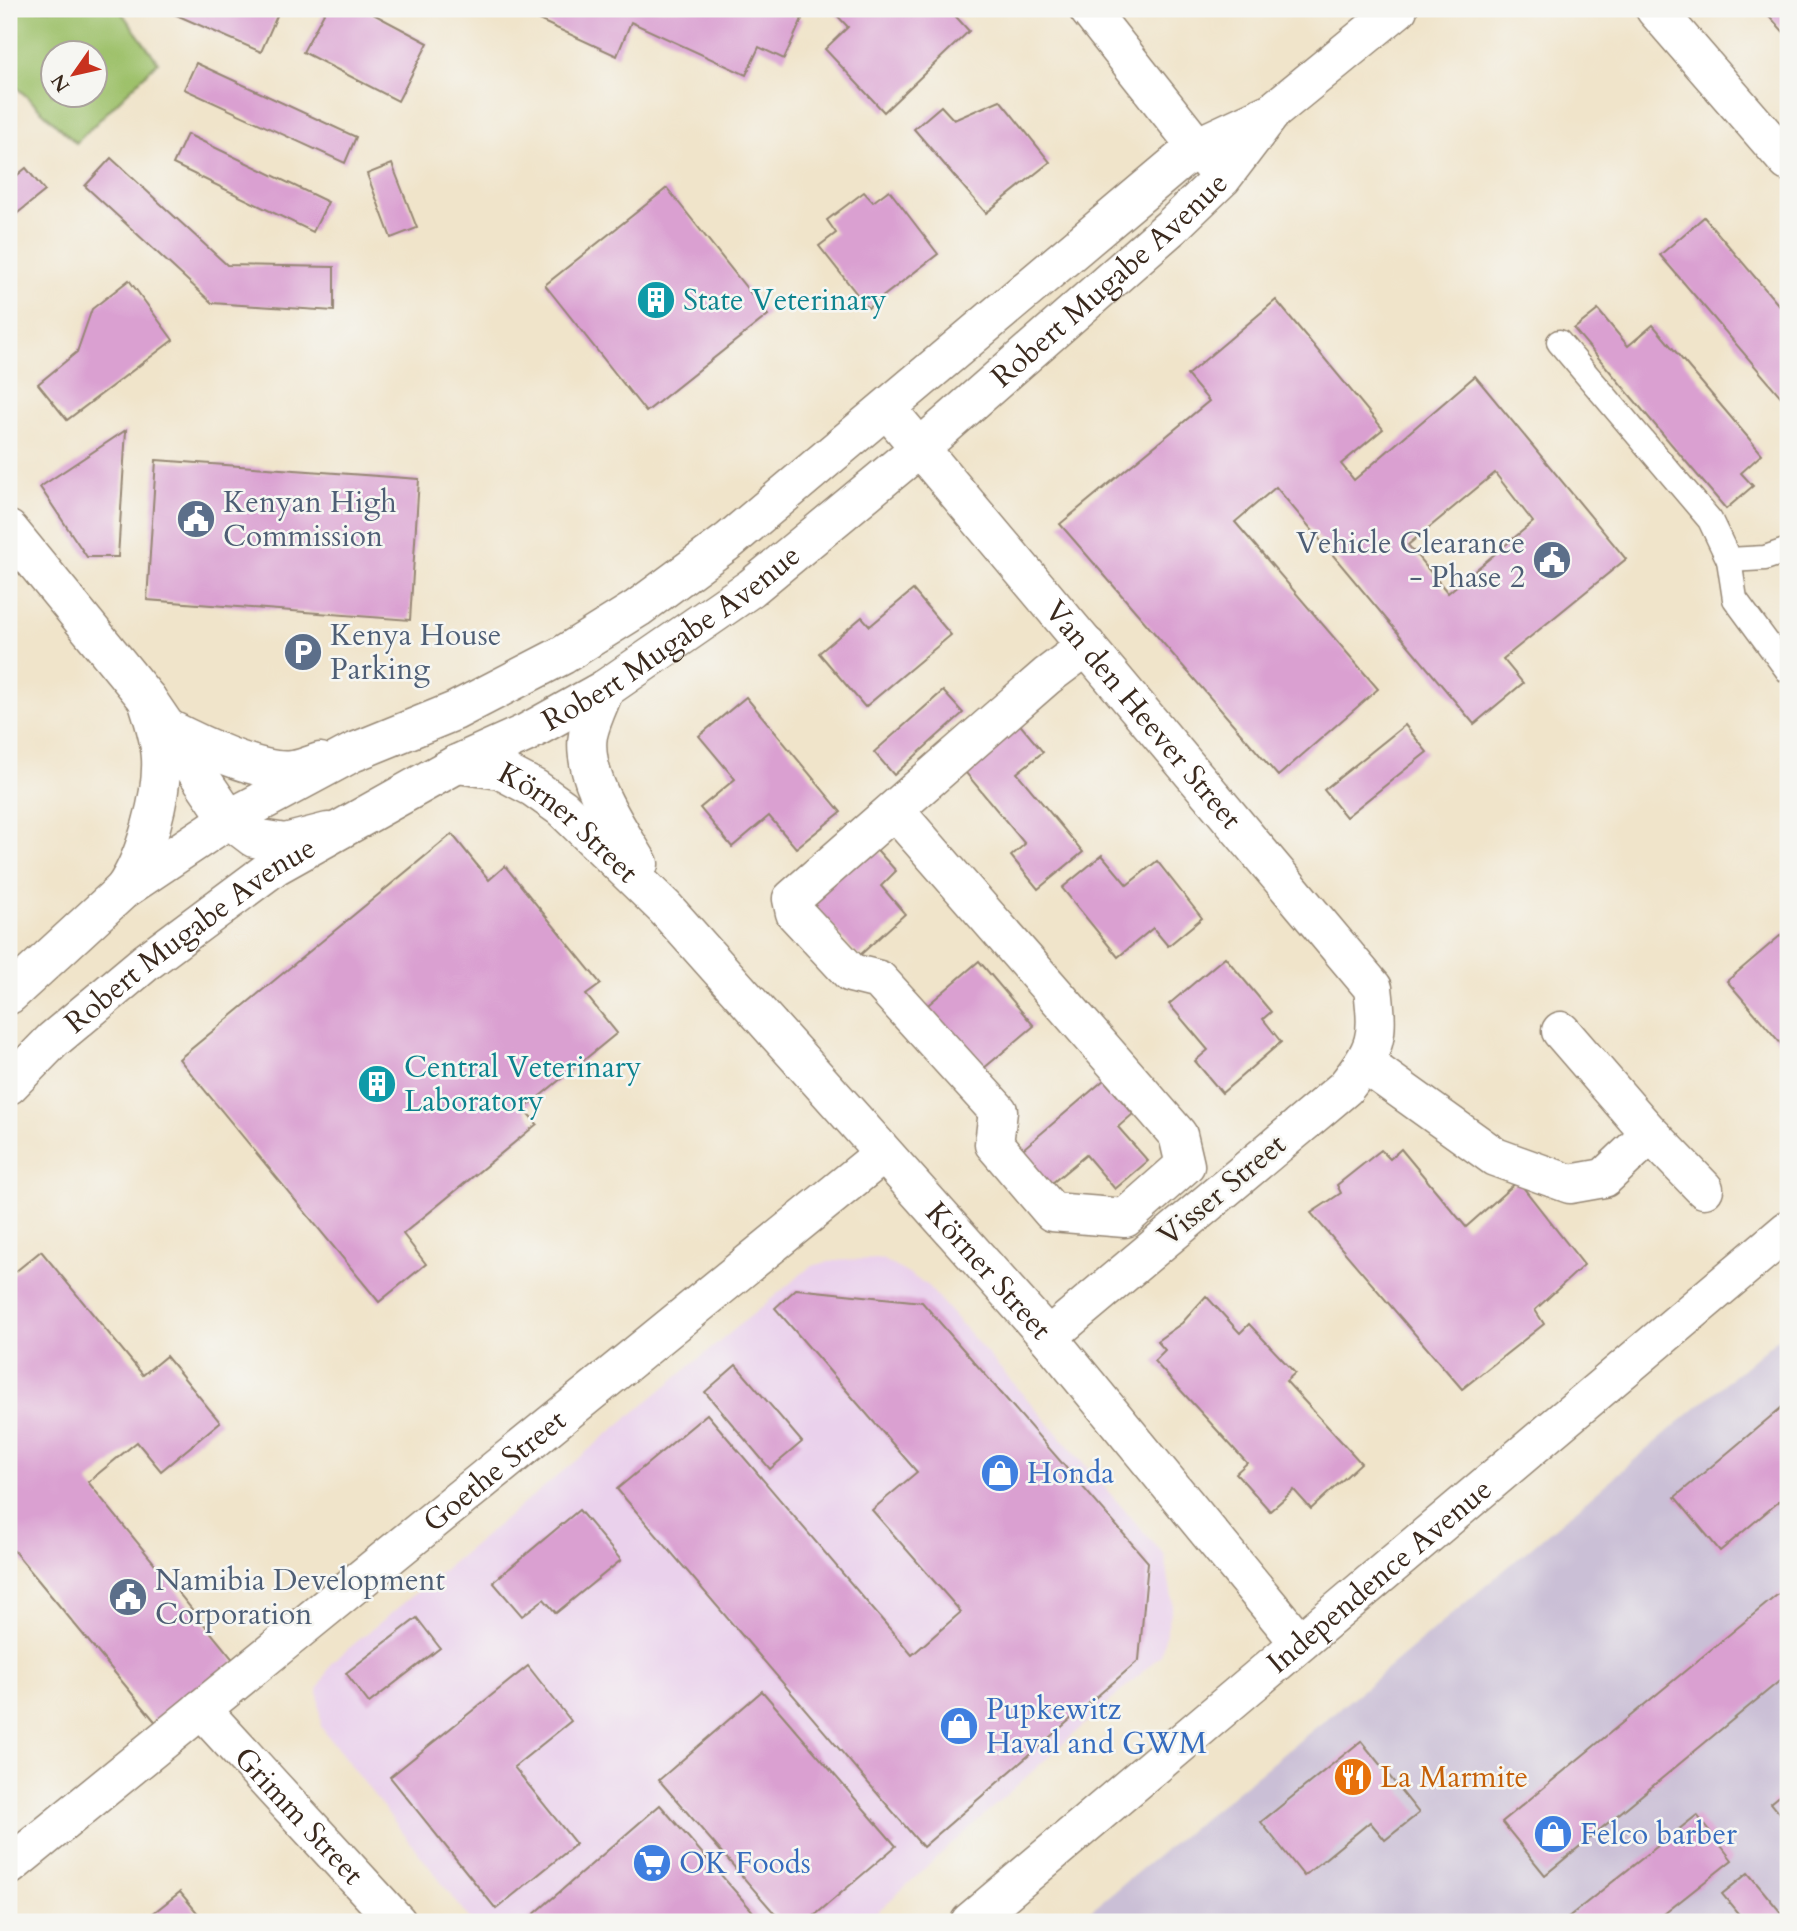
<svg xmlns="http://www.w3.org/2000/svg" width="1797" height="1931" font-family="Cardo,serif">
  <rect width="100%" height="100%" fill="#f6f6f2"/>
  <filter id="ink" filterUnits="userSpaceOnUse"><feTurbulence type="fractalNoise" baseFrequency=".0143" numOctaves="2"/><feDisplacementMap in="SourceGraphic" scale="14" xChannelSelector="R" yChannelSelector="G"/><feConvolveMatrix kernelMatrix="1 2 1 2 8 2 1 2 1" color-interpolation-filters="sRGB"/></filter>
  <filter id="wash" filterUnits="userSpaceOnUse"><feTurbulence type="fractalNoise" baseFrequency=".00686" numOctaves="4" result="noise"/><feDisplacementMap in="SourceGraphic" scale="28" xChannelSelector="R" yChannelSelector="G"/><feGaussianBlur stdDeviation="1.57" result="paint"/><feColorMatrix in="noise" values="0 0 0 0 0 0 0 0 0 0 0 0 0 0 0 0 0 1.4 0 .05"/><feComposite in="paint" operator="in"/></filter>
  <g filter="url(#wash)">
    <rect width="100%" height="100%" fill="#f0e4ca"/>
    <polygon fill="#ead1ec" points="882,1259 926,1284 1165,1556 1173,1604 1161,1655 866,1922 472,1922 321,1727 318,1690 331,1663 811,1266 837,1260"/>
    <polygon fill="#cabfd6" points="1788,1330 1788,1922 1076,1922 1367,1686"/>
    <path fill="#9ec16b" stroke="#6c7644" stroke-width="2" fill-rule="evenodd" d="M 9,9 L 119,9 L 158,62 L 76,143 L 9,80 ZM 52,52 L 94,52 L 94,94 L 52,94 Z"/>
    <g id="blocks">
      <g fill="#daa0d1" fill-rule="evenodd">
        <polygon points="177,9 280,9 261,52 174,14"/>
        <polygon points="326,9 364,9 428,43 398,101 303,52"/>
        <polygon points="515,9 779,9 802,19 784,59 759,47 746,75 631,22 617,56"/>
        <polygon points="831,9 949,9 969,31 884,112 825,49 848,27"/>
        <polygon points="1763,9 1788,9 1788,37"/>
        <polygon points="196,63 356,137 345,163 184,89"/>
        <polygon points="1000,100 1050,162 986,213 914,129 941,106 954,120"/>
        <polygon points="187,134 328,202 313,232 173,164"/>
        <polygon points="111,158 227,265 334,267 334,311 212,303 85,186"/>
        <polygon points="392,164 417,228 391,238 367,174"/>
        <polygon points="26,168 45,191 9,220 9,182"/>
        <polygon points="667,188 768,315 646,412 545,285"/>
        <polygon points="889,190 938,254 868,308 819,246 836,233 827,220 864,192 873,202"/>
        <polygon points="1704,217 1788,316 1788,405 1660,255"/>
        <polygon points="129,280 173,340 67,420 38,384 77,352 92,309"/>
        <path d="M 1276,300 L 1383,429 L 1341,464 L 1354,480 L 1475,376 L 1626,559 L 1503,659 L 1523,683 L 1474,724 L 1276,487 L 1235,522 L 1378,689 L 1278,776 L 1060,524 L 1209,401 L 1187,375 ZM 1495,473 L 1533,522 L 1448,593 L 1408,545 Z"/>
        <polygon points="1598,310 1628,346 1653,325 1762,454 1741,473 1753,486 1726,509 1574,329"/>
        <polygon points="126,430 118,557 87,557 40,487"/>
        <polygon points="156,460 419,479 410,620 147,600"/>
        <polygon points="913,590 951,635 865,707 819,653 862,617 870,626"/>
        <polygon points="943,691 963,713 894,775 874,752"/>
        <polygon points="746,697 841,812 796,848 769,816 732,847 700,808 735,779 699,736"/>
        <polygon points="1017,721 1043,752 1017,773 1083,852 1038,889 1011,856 1025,844 961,767"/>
        <polygon points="1405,725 1427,752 1346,817 1324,790"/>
        <polygon points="452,834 489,880 505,866 601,984 586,995 617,1033 524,1109 537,1124 403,1234 426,1264 379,1302 179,1059"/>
        <polygon points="871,843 896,871 881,886 905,914 859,956 808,899"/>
        <polygon points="1102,855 1127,885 1157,861 1202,918 1168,946 1153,928 1118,957 1062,888"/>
        <polygon points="1788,929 1788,1052 1727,981"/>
        <polygon points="1225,957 1271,1012 1263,1019 1281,1042 1222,1093 1195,1061 1208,1050 1169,1004"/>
        <polygon points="979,961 1034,1026 977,1074 922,1010"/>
        <polygon points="1104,1080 1133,1114 1118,1127 1148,1161 1115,1189 1086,1155 1046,1188 1017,1154"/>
        <polygon points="1401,1149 1466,1227 1518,1181 1584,1265 1535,1310 1544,1324 1462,1389 1311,1213 1341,1193 1337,1185 1381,1150 1390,1159"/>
        <polygon points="41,1251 143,1375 166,1356 220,1422 161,1471 137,1442 88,1482 235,1662 158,1725 14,1551 9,1555 9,1277"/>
        <polygon points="796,1289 922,1302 1148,1562 1139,1660 923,1847 617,1489 707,1414 912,1655 961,1612 872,1510 917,1472 775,1308"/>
        <polygon points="1206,1296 1240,1333 1249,1324 1295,1373 1286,1381 1361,1463 1311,1509 1294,1490 1270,1511 1236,1473 1247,1463 1154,1361 1165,1350 1157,1341 1182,1323"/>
        <polygon points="736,1365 802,1442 770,1469 705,1392"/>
        <polygon points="1788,1402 1788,1494 1720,1551 1675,1497"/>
        <polygon points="579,1510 621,1560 556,1613 544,1599 522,1616 493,1582"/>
        <polygon points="1788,1586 1788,1674 1545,1875 1502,1822"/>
        <polygon points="417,1618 440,1648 369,1703 346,1673"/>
        <polygon points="528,1666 571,1721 514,1767 576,1844 496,1909 390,1777"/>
        <polygon points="762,1691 896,1846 807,1922 782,1922 659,1780"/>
        <polygon points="1361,1741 1419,1813 1385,1840 1370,1822 1304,1876 1261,1822"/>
        <polygon points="1788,1789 1788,1824 1771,1803"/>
        <polygon points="660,1805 762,1922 525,1922"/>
        <polygon points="1697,1815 1732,1860 1654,1922 1562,1922"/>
        <polygon points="1748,1873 1788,1921 1788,1922 1745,1922 1722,1894"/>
        <polygon points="180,1892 205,1922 142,1922"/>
      </g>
    </g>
  </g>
  <g filter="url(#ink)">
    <use href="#blocks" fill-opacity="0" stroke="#968774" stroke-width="2"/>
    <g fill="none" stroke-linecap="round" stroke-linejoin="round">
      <g stroke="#968774" stroke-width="27">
        <g id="lane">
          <polyline points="1559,342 1710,520 1729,560 1735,599 1788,671"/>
          <polyline points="1729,560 1765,558 1788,550"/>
        </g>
      </g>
      <g stroke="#968774" stroke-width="41">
        <g id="street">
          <polyline points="1088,9 1216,171"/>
          <path id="s1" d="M 887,409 L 1373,988 C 1379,1039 1377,1047 1345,1088 L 1048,1337"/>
          <polyline points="9,530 147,699 229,819 254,838 285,843 328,832"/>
          <path d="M 605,689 C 599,704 591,720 588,735 C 581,777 619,830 639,864"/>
          <path id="s2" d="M 457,764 L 500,770 L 534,788 L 562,808 L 665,908 L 1048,1337 L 1299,1642"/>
          <polyline points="896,812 1178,1135 1185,1165 1125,1218 1052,1212 994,1144 998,1111 879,980 851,973 795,913 792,899 1047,676 1087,646"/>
          <polyline points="1364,1063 1495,1157 1570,1184 1604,1178 1641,1143 1644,1127 1561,1031"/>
          <polyline points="1644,1127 1704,1189"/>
          <path id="s3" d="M 201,1709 L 397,1922"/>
          <path id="s4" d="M 9,1866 L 883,1154"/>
        </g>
      </g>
      <g stroke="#968774" stroke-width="41">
        <g id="secondary">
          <path id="s5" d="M 970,1922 L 1788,1230"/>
        </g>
      </g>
      <g stroke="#968774" stroke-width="41">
        <g id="primary">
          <polyline points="1655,9 1788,162"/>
          <path d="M 167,728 C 196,743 261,775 293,770 C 302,769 311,765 320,762"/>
          <path d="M 124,889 C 145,859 163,795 161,758 C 160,738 153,718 147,699"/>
          <polyline points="9,995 123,890 229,819 352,753 455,711 563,655 638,608 730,540 1196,147 1267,114"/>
          <path id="s6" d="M 9,1085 L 53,1040 L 145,963 L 275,866 L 457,764 L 526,733 L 605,689 L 751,588 L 921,447 L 1171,227 L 1222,178 L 1272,112 L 1398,9"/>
        </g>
      </g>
      <use href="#lane" stroke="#fff" stroke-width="24"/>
      <use href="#street" stroke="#fff" stroke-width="38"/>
      <use href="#secondary" stroke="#fff" stroke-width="38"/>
      <use href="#primary" stroke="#fff" stroke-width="38"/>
    </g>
  </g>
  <defs>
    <g id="building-disc" transform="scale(2.0125)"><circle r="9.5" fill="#0f9aa8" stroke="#f6f6f2"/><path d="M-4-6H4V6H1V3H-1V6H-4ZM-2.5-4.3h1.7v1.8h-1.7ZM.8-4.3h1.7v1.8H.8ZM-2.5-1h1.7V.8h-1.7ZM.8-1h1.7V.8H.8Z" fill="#fff"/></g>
    <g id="civic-disc" transform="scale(2.0125)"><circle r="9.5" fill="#5c6f8a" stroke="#f6f6f2"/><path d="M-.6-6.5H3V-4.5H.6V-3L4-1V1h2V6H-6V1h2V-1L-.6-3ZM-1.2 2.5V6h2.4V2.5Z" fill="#fff"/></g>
    <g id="parking-disc" transform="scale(2.0125)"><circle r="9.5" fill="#5c6f8a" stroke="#f6f6f2"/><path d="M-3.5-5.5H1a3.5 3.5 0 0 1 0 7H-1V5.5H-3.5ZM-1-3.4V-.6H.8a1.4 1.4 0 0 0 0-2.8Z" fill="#fff"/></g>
    <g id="shop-disc" transform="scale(2.0125)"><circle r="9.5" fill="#3f7fe0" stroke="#f6f6f2"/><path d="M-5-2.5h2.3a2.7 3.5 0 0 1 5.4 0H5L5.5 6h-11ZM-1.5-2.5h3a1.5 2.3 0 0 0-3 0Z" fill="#fff"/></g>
    <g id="restaurant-disc" transform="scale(2.0125)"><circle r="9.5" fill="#e8710a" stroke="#f6f6f2"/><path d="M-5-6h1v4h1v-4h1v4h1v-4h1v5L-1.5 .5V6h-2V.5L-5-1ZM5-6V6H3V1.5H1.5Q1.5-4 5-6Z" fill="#fff"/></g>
    <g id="supermarket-disc" transform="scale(2.0125)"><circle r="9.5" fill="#3f7fe0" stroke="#f6f6f2"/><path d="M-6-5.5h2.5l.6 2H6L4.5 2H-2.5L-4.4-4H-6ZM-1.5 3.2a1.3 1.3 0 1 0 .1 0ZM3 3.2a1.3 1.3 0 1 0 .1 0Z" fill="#fff"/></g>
  </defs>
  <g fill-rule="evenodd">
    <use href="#building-disc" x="656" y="300"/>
    <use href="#civic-disc" x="196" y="519"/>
    <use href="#civic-disc" x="1552" y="560"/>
    <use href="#parking-disc" x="303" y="652"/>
    <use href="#building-disc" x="377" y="1084"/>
    <use href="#shop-disc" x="1000" y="1473"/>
    <use href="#civic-disc" x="128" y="1597"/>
    <use href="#shop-disc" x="959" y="1726"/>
    <use href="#restaurant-disc" x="1353" y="1777"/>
    <use href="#shop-disc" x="1553" y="1834"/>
    <use href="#supermarket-disc" x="652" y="1863"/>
  </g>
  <g text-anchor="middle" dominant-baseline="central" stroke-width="5" stroke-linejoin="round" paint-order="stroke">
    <g font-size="30" fill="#3b2a1e" stroke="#f6f6f2">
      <text stroke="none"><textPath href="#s6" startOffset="1370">Robert Mugabe Avenue</textPath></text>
      <text stroke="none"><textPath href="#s6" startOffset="803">Robert Mugabe Avenue</textPath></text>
      <text stroke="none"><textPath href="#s1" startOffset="399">Van den Heever Street</textPath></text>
      <text stroke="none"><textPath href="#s2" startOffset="130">Körner Street</textPath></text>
      <text stroke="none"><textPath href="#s6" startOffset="236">Robert Mugabe Avenue</textPath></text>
      <text transform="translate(1222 1190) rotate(-40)">Visser Street</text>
      <text stroke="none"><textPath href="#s2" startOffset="746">Körner Street</textPath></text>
      <text stroke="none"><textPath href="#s4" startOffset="626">Goethe Street</textPath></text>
      <text stroke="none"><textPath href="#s5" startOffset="536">Independence Avenue</textPath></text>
      <text stroke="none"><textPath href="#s3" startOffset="145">Grimm Street</textPath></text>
    </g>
    <g font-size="30" fill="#0d838f" stroke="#f6f6f2" text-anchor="start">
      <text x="683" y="300">State Veterinary</text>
      <text x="404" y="1067">Central Veterinary<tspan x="404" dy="34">Laboratory</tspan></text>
    </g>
    <g font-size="30" fill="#4e5e75" stroke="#f6f6f2" text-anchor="start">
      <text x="223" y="502">Kenyan High<tspan x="223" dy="34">Commission</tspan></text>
      <text x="1525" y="543" text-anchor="end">Vehicle Clearance<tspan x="1525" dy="34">- Phase 2</tspan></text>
      <text x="330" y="635">Kenya House<tspan x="330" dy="34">Parking</tspan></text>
      <text x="155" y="1580">Namibia Development<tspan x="155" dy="34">Corporation</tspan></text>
    </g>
    <g font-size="30" fill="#366cbe" stroke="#f6f6f2" text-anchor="start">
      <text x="1027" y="1473">Honda</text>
      <text x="986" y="1709">Pupkewitz<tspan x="986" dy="34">Haval and GWM</tspan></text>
      <text x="1580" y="1834">Felco barber</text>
      <text x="679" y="1863">OK Foods</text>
    </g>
    <g font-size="30" fill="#c56008" stroke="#f6f6f2" text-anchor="start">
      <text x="1380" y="1777">La Marmite</text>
    </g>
  </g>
  <rect width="1797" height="1931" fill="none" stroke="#f6f6f2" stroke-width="35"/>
  <g transform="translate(74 74) rotate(236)"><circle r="33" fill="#f6f6f2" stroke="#aba49d" stroke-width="2"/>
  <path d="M0-5L12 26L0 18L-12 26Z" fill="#c8321e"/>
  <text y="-10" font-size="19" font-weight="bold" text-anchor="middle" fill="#3b2a1e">N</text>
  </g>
</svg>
